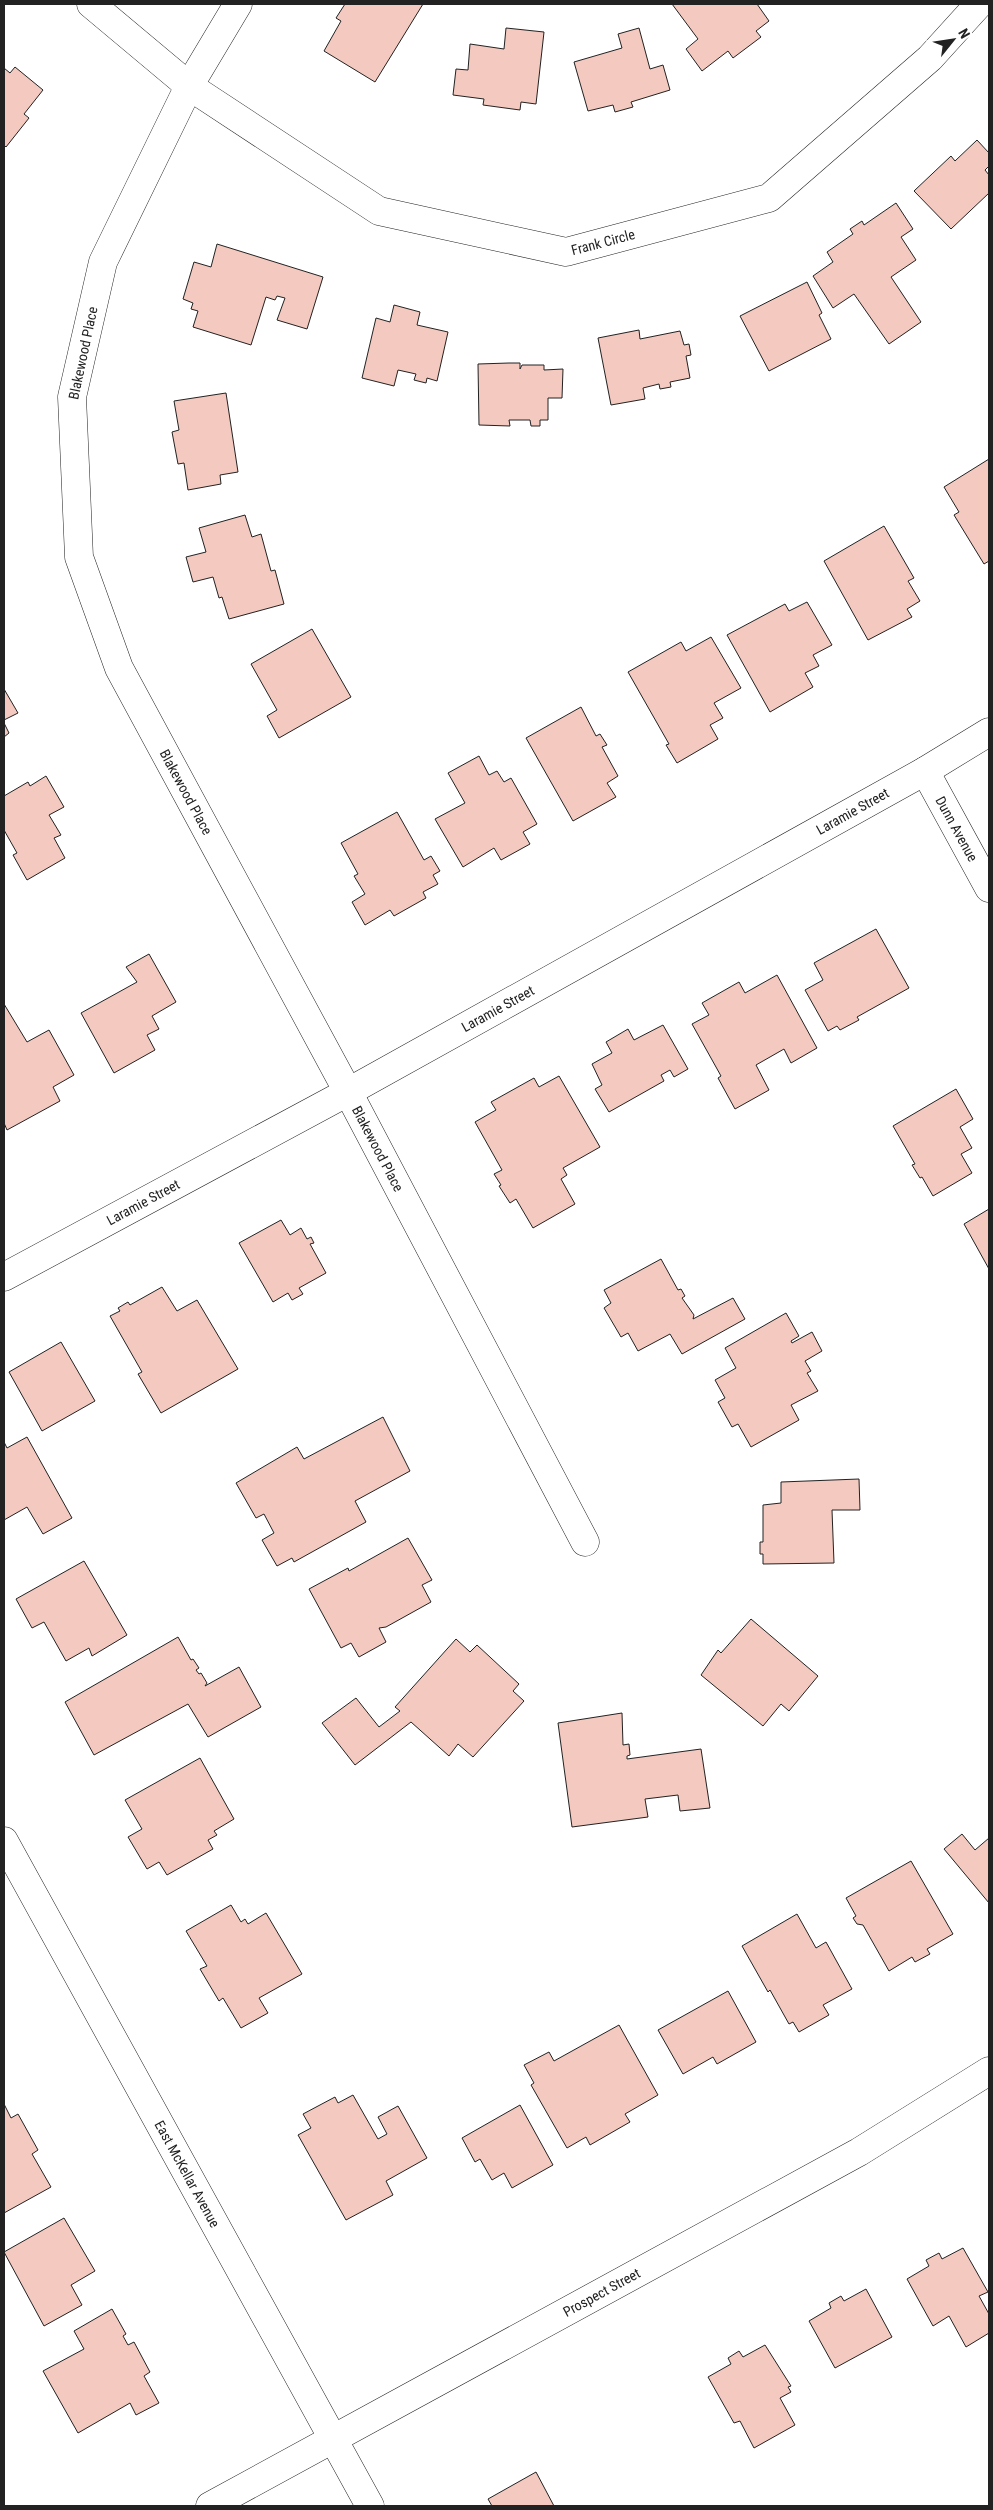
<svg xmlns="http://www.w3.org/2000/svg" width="993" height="2510" font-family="'Roboto Condensed',sans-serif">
  <rect width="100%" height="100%" fill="#fff"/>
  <g fill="#f3c9c0" stroke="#222">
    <polygon points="345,4 423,4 375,82 324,51 341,21 336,18"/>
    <polygon points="672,4 757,4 769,21 756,31 761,37 733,58 728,51 702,71 686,49 698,39"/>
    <polygon points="506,28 544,32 536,104 521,102 520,110 483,105 484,99 453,95 456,69 468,70 470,44 504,49"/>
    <polygon points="639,28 650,69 663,65 670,90 631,102 633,107 615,112 613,105 588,111 574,62 622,48 618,34"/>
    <polygon points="15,67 43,90 24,114 29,118 6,147 4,145 4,68 10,73"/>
    <polygon points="977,140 989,153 989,166 985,170 989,175 989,193 951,229 914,191 951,156 955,161"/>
    <polygon points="896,203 913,229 901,237 916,260 891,277 921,322 889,344 854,294 833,308 813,276 833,262 827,252 853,234 850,229 862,221 864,225"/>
    <polygon points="217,244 323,277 307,329 277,320 285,298 277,296 275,300 266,297 251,345 193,327 198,311 191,309 193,303 183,299 194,262 211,267"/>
    <polygon points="807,282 822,313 819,315 831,339 769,371 740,316"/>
    <polygon points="394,305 420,312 417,325 448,332 437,381 427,378 426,383 414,380 416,374 398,370 394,386 362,378 376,318 390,322"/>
    <polygon points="639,330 640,339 680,331 684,345 689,344 691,355 686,356 690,378 670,382 671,387 660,389 659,384 643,388 645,399 611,405 598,338"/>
    <polygon points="509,363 520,363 520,369 522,365 544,365 544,370 563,369 562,398 548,398 548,420 540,420 540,426 531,426 530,420 509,420 510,426 479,425 478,364"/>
    <polygon points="226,393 238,472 220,475 221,484 188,490 184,463 178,464 172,432 179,430 174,401"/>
    <polygon points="989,459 989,561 984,564 954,515 959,512 944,487"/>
    <polygon points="245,515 252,537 261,534 271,571 275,570 284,604 229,619 222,597 219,598 213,577 193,582 186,557 206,552 199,528"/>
    <polygon points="884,526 914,578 908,581 920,601 907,609 912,617 868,640 824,561"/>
    <polygon points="807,602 832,645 813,655 819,666 805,673 813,687 770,712 727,635 785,604 789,611"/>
    <polygon points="312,629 351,697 279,738 267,716 277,710 251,664"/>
    <polygon points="711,637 741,688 714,703 723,718 710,725 718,739 677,763 666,745 669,744 628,672 681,642 686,651"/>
    <polygon points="4,689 18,713 4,720"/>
    <polygon points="581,707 596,736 600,734 607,745 602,747 618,776 607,783 616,797 573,821 526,738"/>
    <polygon points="4,723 9,733 4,737"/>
    <polygon points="479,756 489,775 497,771 504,782 511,778 537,824 523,832 530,844 501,860 494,848 463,867 435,819 465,803 448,773"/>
    <polygon points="46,776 64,807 49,815 61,835 54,838 65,858 27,880 13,855 17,853 4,830 4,796 28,782 30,786"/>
    <polygon points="397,812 424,860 431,856 440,871 433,875 438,884 423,892 426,898 394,916 390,910 365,925 352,902 365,894 354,876 358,874 341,843"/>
    <polygon points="876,929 909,988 857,1017 859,1020 840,1030 837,1026 828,1031 805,990 823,980 814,963"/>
    <polygon points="149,954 176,1002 152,1016 159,1029 147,1035 155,1050 114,1073 81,1013 137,982 126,967"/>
    <polygon points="777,975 817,1048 791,1063 784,1049 756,1065 769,1090 735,1109 718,1078 721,1076 692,1024 709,1015 702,1003 739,982 745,993"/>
    <polygon points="4,1004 27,1042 49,1030 74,1075 53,1087 60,1101 7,1130 4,1123"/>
    <polygon points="663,1025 688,1069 674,1077 670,1070 661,1075 664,1081 609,1112 595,1089 602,1085 592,1064 612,1053 606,1042 628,1029 634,1040"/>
    <polygon points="559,1076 600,1147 563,1168 567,1175 561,1179 575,1204 533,1228 516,1199 510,1203 499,1186 501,1185 494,1174 502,1170 475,1122 496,1110 491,1102 534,1078 539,1087"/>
    <polygon points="956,1089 973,1119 960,1127 972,1148 961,1154 972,1173 933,1196 922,1177 920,1178 912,1165 915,1164 893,1126"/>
    <polygon points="989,1209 989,1269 964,1224"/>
    <polygon points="281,1220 290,1235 301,1228 307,1239 311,1237 314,1243 310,1244 326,1273 299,1288 303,1294 292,1300 288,1293 273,1302 239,1243"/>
    <polygon points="661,1259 678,1290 681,1289 685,1296 682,1298 694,1315 693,1319 733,1298 745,1319 682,1354 670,1334 638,1351 628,1333 621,1337 604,1308 611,1303 604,1290"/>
    <polygon points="162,1287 177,1311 197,1300 238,1369 161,1413 138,1374 142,1372 110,1316 120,1311 118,1308 128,1302 130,1305"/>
    <polygon points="786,1313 799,1336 791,1341 792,1343 812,1332 822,1351 805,1361 811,1371 807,1373 818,1391 791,1405 799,1420 751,1447 738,1424 732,1427 718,1402 725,1398 715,1380 736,1368 725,1348"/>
    <polygon points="61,1342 95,1401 42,1431 9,1372"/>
    <polygon points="383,1417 410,1471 355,1501 366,1522 294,1562 292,1558 277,1566 262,1540 274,1533 264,1514 256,1518 236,1483 297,1447 304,1459"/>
    <polygon points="27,1437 72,1518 43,1534 27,1507 4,1520 4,1442 7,1448"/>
    <polygon points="859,1479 860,1510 832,1510 834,1563 763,1564 763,1554 760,1554 760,1542 763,1542 763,1505 781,1503 781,1482"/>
    <polygon points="408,1538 432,1580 422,1585 431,1602 386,1627 379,1628 386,1642 359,1657 351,1643 341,1648 309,1589 348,1568 349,1571"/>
    <polygon points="84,1561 127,1635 92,1656 89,1648 66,1661 44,1622 32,1628 16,1599"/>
    <polygon points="751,1619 818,1676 789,1711 781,1704 763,1726 701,1675 718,1650 721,1653"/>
    <polygon points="178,1637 191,1660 193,1659 199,1668 196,1670 199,1674 201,1673 207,1683 205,1686 239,1667 261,1707 208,1737 188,1704 94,1755 65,1702"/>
    <polygon points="456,1639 470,1652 477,1645 519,1684 513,1691 524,1701 473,1757 458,1744 449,1756 411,1722 355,1765 322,1723 356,1698 379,1727 400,1711 395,1707"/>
    <polygon points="622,1713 623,1745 629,1744 630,1755 627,1756 627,1759 701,1749 710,1808 680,1811 678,1795 645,1799 648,1817 572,1827 558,1723"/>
    <polygon points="200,1758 234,1819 214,1831 217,1835 208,1840 213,1849 167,1875 159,1862 147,1869 128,1837 142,1829 125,1800"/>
    <polygon points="962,1834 975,1850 989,1838 989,1903 944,1849"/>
    <polygon points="911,1861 953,1934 927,1949 930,1954 915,1962 912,1957 889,1971 863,1925 857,1924 853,1918 856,1916 846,1898"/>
    <polygon points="231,1905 241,1922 245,1919 248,1924 266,1913 302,1974 259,1998 268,2013 241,2028 223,1998 219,2001 200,1969 207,1966 186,1931"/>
    <polygon points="797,1914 816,1948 826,1942 852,1989 823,2005 829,2015 799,2032 793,2022 789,2024 770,1990 768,1992 742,1946"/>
    <polygon points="728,1991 756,2042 717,2064 713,2057 683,2074 658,2030"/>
    <polygon points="619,2025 658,2095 625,2114 630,2122 590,2145 586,2137 567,2148 531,2085 534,2083 524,2065 549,2052 554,2061"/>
    <polygon points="353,2095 378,2139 387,2134 378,2117 398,2106 427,2158 386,2181 393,2195 346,2220 298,2135 311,2128 303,2114 335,2097 338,2103"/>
    <polygon points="4,2104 11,2118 18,2114 38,2150 32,2154 51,2187 4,2213"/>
    <polygon points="520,2105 553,2165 512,2188 504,2173 492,2180 480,2159 475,2162 462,2138"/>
    <polygon points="64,2218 95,2271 71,2285 82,2305 44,2326 4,2252"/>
    <polygon points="963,2248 988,2292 979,2296 989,2314 989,2333 966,2347 949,2316 933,2326 907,2279 929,2266 926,2260 939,2253 942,2259"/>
    <polygon points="866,2289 892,2337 835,2368 809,2321 831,2308 829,2303 841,2296 844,2301"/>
    <polygon points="112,2309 126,2334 123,2336 128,2345 134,2342 150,2372 144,2376 159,2403 136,2415 130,2403 78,2433 43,2371 84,2349 74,2331"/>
    <polygon points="765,2345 791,2386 788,2387 791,2392 780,2398 795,2425 754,2448 740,2421 734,2423 708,2377 731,2364 728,2358 739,2351 743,2357"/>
    <polygon points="536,2472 554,2506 492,2506 488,2499"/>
  </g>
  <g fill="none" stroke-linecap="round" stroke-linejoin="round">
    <g stroke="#222" stroke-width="29">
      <g id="street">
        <path id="s1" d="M 91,4 L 189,86 L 379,211 L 566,252 L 769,198 L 930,58 L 979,4"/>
        <path id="s2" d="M 238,4 L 189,86 L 103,262 L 72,397 L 79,557 L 119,668 L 348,1092 L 585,1542"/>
        <path id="s3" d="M 925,771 L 989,888"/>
        <path id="s4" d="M 4,1277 L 348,1092 L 925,771 L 989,732"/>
        <path id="s5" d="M 4,1841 L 370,2506"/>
      </g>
    </g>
    <g stroke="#222" stroke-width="29">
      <g id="secondary">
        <path id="s6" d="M 210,2506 L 859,2152 L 989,2071"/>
      </g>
    </g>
    <use href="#street" stroke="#fff" stroke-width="28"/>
    <use href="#secondary" stroke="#fff" stroke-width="28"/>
  </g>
  <g text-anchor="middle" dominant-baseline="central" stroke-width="4" stroke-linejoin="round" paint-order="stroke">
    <g font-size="14" fill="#222" stroke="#fff">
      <text stroke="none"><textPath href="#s1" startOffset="585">Frank Circle</textPath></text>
      <text transform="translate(83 353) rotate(-78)">Blakewood Place</text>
      <text stroke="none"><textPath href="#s2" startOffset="849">Blakewood Place</textPath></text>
      <text stroke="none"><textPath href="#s4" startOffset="968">Laramie Street</textPath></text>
      <text stroke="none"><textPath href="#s3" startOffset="66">Dunn Avenue</textPath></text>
      <text stroke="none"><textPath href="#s4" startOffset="562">Laramie Street</textPath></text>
      <text stroke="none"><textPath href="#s2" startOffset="1254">Blakewood Place</textPath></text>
      <text stroke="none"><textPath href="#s4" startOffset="158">Laramie Street</textPath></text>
      <text stroke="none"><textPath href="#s5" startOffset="380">East McKellar Avenue</textPath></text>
      <text stroke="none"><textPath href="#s6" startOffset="446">Prospect Street</textPath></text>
    </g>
  </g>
  <rect width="993" height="2510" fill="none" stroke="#222222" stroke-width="10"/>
  <g transform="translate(953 40) rotate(60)" stroke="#ffffff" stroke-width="4" paint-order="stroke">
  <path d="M0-4L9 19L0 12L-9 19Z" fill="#222222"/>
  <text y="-8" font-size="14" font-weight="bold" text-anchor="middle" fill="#222222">N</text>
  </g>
</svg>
